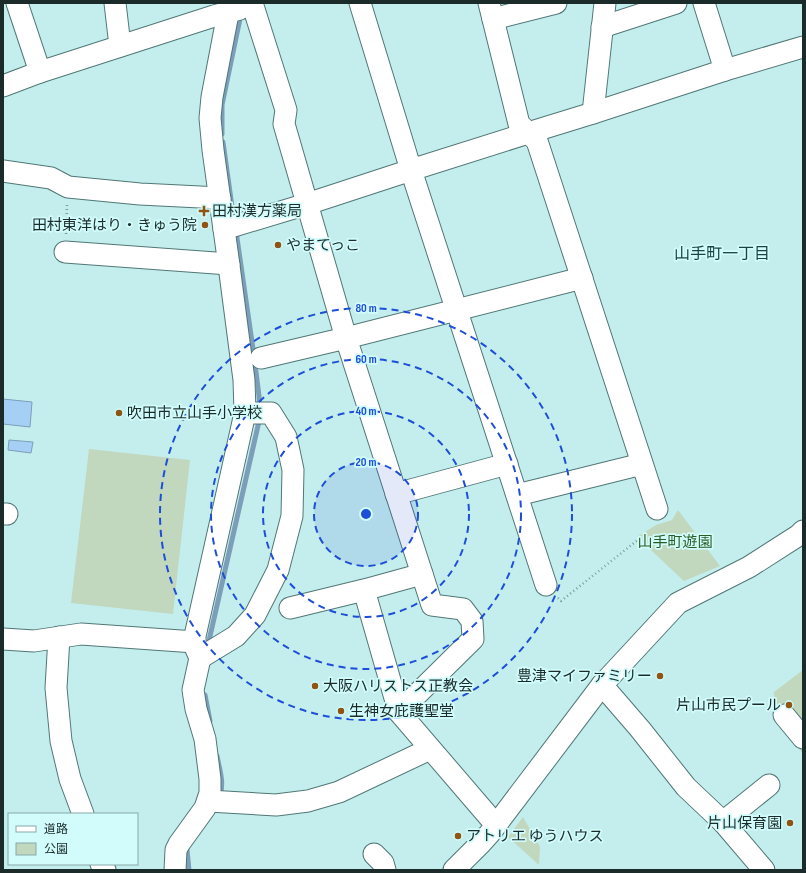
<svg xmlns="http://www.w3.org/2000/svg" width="806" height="873" font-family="'Sofia Sans Condensed','Noto Sans JP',sans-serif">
  <rect width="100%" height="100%" fill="#c4eeed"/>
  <g fill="#c1d7be">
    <polygon points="89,449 190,460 173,614 71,603"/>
    <polygon points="678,510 720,566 684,581 637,537 656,525 672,520"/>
    <polygon points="803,670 803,754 776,718 774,692"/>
    <polygon points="523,817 540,847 539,865 508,837"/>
  </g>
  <g fill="#a6cff6" stroke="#7c9eb9">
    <polygon points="3,399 32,402 30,427 3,424"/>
    <polygon points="9,440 33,442 31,453 8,450"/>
  </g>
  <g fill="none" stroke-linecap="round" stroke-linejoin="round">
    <g stroke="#7c9eb9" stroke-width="5">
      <polyline points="222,134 222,105 241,14"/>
      <polyline points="223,142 234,221"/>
      <polyline points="236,231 254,356 259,396 260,409"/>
      <polyline points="208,645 260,417"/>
      <polyline points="205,695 210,721"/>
      <path d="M 217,756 C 220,772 224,781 220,797"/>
      <polyline points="187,850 189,870"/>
    </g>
    <g stroke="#507776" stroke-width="23">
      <g id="minor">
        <polyline points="17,3 40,72"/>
        <polyline points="115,3 120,46"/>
        <polyline points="360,3 411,170 546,585"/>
        <polyline points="489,3 519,124 537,141 657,509"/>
        <polyline points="704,3 725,70"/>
        <polyline points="253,6 286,110 284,124 346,338 422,574 364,590 290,608"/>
        <polyline points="493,19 556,3"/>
        <polyline points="602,27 676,3"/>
        <polyline points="3,86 40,72 214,16 240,9"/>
        <polyline points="593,113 605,3"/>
        <polyline points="3,171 51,178 68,187 140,194 220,198"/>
        <polyline points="224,229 307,204 411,170 528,133 593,113 725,70 803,47"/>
        <polyline points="65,252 229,264"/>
        <polyline points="261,358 346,338 582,278"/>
        <polyline points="396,494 507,464"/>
        <polyline points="517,495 642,464"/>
        <polyline points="3,514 7,514"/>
        <polyline points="364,590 399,712 496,825"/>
        <polyline points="59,637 56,688 61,741 70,779 83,814"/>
        <polyline points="3,639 34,641 81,634 195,642"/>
        <polyline points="200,658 236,636 255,615 278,570 292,516 293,470 286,437 271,413 245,413"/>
        <polyline points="602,685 640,729 686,787 723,822 764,870"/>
        <polyline points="399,712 473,639 472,621 463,609 432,605 422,574"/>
        <polyline points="784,715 803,738"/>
        <polyline points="208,801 276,805 308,801 339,792 430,749"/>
        <polyline points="723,822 769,785"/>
        <polyline points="374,854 383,863 385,870"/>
        <polyline points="101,864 105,870"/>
        <polyline points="175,870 176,850 179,844 205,808 210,793 210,779 205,739 196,709 193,690 200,658 196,649 195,642 195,636 245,413 244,380 228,258 213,150 210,118 212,97 230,3"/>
        <polyline points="454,870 481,843 490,833 602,685 678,603 749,567 799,535 803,531"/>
      </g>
    </g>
    <g stroke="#7e9e9d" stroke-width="2.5" stroke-dasharray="1 3" stroke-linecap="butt">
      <polyline points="66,234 67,205"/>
      <polyline points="558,598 561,601 639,539"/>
    </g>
    <use href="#minor" stroke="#fff" stroke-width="21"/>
  </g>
  <circle cx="366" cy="514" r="52" fill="#1d4ed8" fill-opacity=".12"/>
  <g fill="none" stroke="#1d4ed8" stroke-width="2" stroke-dasharray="7 5">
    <circle cx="366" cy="514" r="52"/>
    <circle cx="366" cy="514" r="103"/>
    <circle cx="366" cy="514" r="155"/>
    <circle cx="366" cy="514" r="206"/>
  </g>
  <g fill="#8f5312" stroke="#d1fcfb" stroke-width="1.5">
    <path d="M202 205h4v4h4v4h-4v4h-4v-4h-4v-4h4z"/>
    <circle cx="205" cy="225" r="4"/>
    <circle cx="278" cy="245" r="4"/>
    <circle cx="119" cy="413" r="4"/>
    <circle cx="660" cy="676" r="4"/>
    <circle cx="315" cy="686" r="4"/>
    <circle cx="789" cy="705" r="4"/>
    <circle cx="341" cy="711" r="4"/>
    <circle cx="790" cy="823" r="4"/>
    <circle cx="458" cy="836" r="4"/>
  </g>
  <g text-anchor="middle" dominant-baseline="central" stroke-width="3.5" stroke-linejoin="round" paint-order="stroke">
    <g font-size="15" fill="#1a2b2a" stroke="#d1fcfb" text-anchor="start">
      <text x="212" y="211">田村漢方薬局</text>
      <text x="197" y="225" text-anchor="end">田村東洋はり・きゅう院</text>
      <text x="286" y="245">やまてっこ</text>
      <text x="127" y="413">吹田市立山手小学校</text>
      <text x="652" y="676" text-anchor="end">豊津マイファミリー</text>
      <text x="323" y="686">大阪ハリストス正教会</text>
      <text x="781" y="705" text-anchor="end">片山市民プール</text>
      <text x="349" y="711">生神女庇護聖堂</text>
      <text x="782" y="823" text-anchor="end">片山保育園</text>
      <text x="466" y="836">アトリエ ゆうハウス</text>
    </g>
    <g font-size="15" fill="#2c5b24" stroke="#d1fcfb">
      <text x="675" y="542">山手町遊園</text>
    </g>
    <g font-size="16" fill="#1c4342" stroke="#d1fcfb">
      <text x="722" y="254">山手町一丁目</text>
    </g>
  </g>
  <circle cx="366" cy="514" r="6" fill="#1d4ed8" stroke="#d1fcfb" stroke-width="2"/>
  <g font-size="12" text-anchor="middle" font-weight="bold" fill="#1d4ed8" stroke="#d1fcfb" stroke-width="3.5" stroke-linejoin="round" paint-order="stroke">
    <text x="366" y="312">80 m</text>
    <text x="366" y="363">60 m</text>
    <text x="366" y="415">40 m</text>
    <text x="366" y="466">20 m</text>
  </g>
  <rect width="806" height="873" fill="none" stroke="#1a2b2a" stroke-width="8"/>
  <rect x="8" y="813" width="130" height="52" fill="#d1fcfb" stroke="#88a8a7"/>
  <rect x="16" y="826" width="20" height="6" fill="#ffffff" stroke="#88a8a7"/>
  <text x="44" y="833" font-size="12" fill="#1a2b2a">道路</text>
  <rect x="16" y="843" width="20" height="12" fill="#c1d7be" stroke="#88a8a7"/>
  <text x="44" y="853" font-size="12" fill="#1a2b2a">公園</text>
</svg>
